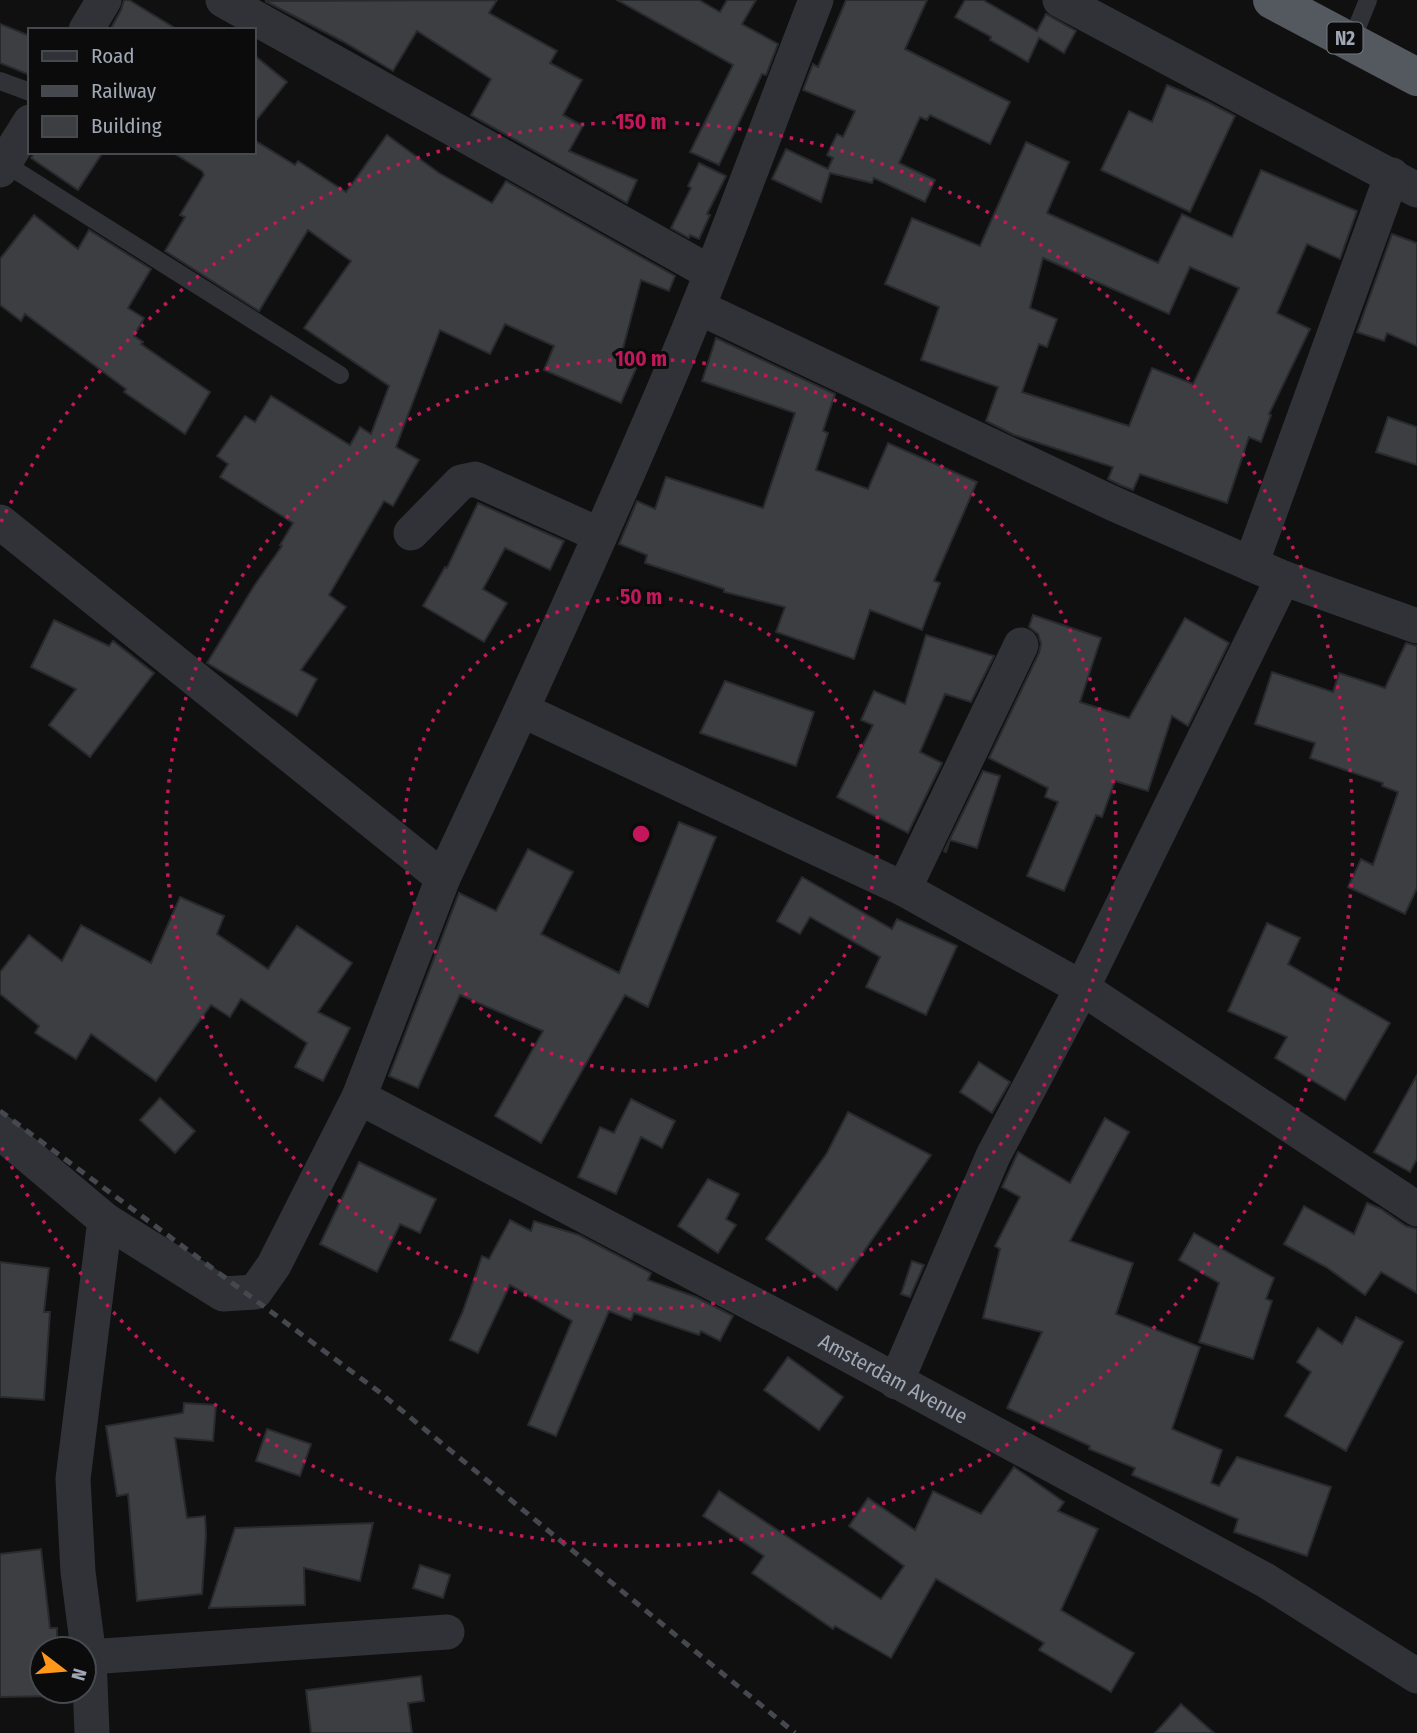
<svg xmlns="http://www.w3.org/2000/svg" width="1417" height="1733" font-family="'Fira Sans Condensed',sans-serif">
  <rect width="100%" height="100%" fill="#101011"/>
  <g fill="#3c3e42" stroke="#292a2e" stroke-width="2" fill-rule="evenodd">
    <polygon points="124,0 129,0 178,30 110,30 121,10"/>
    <polygon points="497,0 489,13 557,51 550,63 582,80 563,115 583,126 569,151 637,180 627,203 471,115 491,79 417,31 393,71 342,41 265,1"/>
    <polygon points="617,0 699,0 720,12 727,0 756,0 742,24 778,44 766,75 762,74 719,165 690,152 733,65"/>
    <polygon points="846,0 927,0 905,49 1010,102 990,144 930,115 927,120 920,117 899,163 935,180 925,202 874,178 872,183 830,173 821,202 772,179 786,149 828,169 833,158 827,155 837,134 843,137 855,111 803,90 813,64 818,67"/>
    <polygon points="965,0 983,0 1037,31 1046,14 1076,31 1064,53 1039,38 1028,62 990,40 991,37 955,17"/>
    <polygon points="0,24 30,36 30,75 0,63"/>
    <polygon points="254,55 287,82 254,123"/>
    <polygon points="1167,85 1208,102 1235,116 1190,212 1101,170 1129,111 1152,122"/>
    <polygon points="387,135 439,173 492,203 506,181 675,276 669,291 641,280 621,356 638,364 621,403 544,370 554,346 505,324 490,354 440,330 396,447 419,460 393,506 384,501 329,595 346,607 301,670 317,679 297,716 207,663 254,586 282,546 280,545 293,523 220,477 228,464 217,456 245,416 255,422 271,396 350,445 360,427 371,434 389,386 304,328 351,261 308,230 259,311 165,251 185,217 180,215 204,175 202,171 172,152 254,152 254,140 295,165 298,161 346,192"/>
    <path d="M 1026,142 L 1069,162 L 1047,213 L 1158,263 L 1182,214 L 1232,237 L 1261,170 L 1357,211 L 1340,259 L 1307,244 L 1277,313 L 1310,329 L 1269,414 L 1271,415 L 1261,442 L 1249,437 L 1227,503 L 1140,474 L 1133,490 L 1120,485 L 1108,479 L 1113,467 L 1014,435 L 986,421 L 998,387 L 921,360 L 939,307 L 885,284 L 912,218 L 980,246 ZM 1043,258 L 1169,314 L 1190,267 L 1239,288 L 1193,384 L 1152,368 L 1129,426 L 1022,392 L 1039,344 L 1047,347 L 1057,319 L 1030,308 Z"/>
    <polygon points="35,152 103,152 78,190 31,158"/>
    <polygon points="699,163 726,176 707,214 710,215 699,239 690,235 689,238 671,228 691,188 688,186"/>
    <polygon points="34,215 78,249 89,230 151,269 128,308 144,318 134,336 143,342 141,344 210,392 185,434 124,392 126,389 25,314 21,321 0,305 0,259"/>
    <polygon points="1392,234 1417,243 1417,346 1387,333 1384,341 1357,332"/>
    <polygon points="716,338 835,394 823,431 828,433 816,470 868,489 888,443 977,482 934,581 940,583 922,630 870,610 854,659 776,632 785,607 724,592 724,589 645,563 647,555 619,544 637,501 655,509 666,477 763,508 795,413 702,381"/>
    <polygon points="1388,417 1417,427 1417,465 1376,452"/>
    <polygon points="478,503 564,541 550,570 505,548 483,589 507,603 484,642 423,606 445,567 447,568"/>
    <polygon points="1033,615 1101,638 1080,702 1129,718 1185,618 1229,643 1188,726 1172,716 1148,791 1115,781 1102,817 1096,815 1064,891 1027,876 1058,802 1045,797 1048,788 989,758 1039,653 1041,644 1038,634 1029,627"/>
    <polygon points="54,620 109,646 113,641 154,673 90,757 49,725 76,689 31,667"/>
    <polygon points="926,635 994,656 971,702 945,694 920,752 942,763 908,833 837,797 873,725 861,720 874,691 905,704"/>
    <polygon points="1406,643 1417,646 1417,888 1405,914 1348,887 1361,859 1373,865 1398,792 1382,786 1383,783 1310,758 1315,743 1255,724 1272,672 1333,692 1339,673 1385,688"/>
    <polygon points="725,681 814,712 796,766 700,733"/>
    <polygon points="983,771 1000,776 977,848 950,840 946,852 944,851"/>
    <polygon points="679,822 716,837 648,1007 625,995 541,1143 495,1116 543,1031 460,995 418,1088 389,1076 459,893 496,911 528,849 573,872 541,934 619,973"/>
    <polygon points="802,877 892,929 897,919 957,946 926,1015 866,987 880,957 810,917 800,934 777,921"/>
    <polygon points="180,897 224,916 217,934 268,969 297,926 352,963 318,1012 350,1028 323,1081 295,1067 307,1043 241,999 230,1017 211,1005 156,1081 91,1034 76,1059 35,1033 39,1026 0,994 0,972 29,935 62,961 81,925 151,963"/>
    <polygon points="1267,923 1300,938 1288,964 1390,1023 1345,1100 1275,1058 1287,1037 1228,1011"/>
    <polygon points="979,1062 1010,1082 992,1113 960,1092"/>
    <polygon points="1417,1075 1417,1159 1410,1172 1374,1152"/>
    <polygon points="160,1098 195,1131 175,1153 140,1120"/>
    <polygon points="631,1099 675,1121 662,1148 641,1137 616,1194 578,1177 600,1127 614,1133"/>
    <polygon points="848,1112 931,1155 837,1290 766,1239 827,1153"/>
    <polygon points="1105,1118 1129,1132 1070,1241 1133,1263 1116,1314 1200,1347 1172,1429 1222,1450 1211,1483 1219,1486 1237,1457 1331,1487 1307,1556 1234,1532 1238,1519 1132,1475 1135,1468 1089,1449 1090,1446 1007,1408 1042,1332 983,1318 1000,1249 995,1246 1020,1197 1002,1187 1018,1152 1070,1183"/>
    <polygon points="359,1162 436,1199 420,1233 400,1224 377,1272 320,1244"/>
    <polygon points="708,1179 739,1194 726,1219 736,1225 718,1253 678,1226"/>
    <polygon points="1367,1203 1381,1209 1406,1226 1417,1229 1417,1293 1381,1272 1365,1295 1326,1267 1284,1244 1304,1206 1354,1234"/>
    <polygon points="510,1220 531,1231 534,1221 579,1235 651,1273 648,1280 696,1297 733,1316 720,1341 701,1331 699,1335 634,1313 631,1320 609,1311 556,1436 528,1425 572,1321 510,1285 478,1353 450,1340 463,1311 482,1256 489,1259"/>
    <polygon points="1194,1233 1274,1278 1266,1299 1272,1301 1253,1359 1199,1342 1219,1283 1179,1260"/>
    <polygon points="912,1261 924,1265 910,1297 901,1294"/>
    <polygon points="0,1262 49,1268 44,1312 50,1312 44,1400 0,1397"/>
    <polygon points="1356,1317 1403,1342 1346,1451 1285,1416 1311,1372 1297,1362 1318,1328 1342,1344"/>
    <polygon points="788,1357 843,1397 819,1430 764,1390"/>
    <polygon points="184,1403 216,1405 213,1441 175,1438 187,1518 205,1516 206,1535 202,1594 137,1601 128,1494 117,1496 106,1426 183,1413"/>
    <polygon points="267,1429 311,1444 300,1476 256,1461"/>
    <polygon points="1014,1467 1064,1502 1058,1511 1098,1529 1061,1610 1134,1653 1111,1692 1039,1650 1044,1643 936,1579 891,1658 835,1626 833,1629 752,1573 764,1556 703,1516 719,1491 881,1599 904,1566 849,1526 868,1498 915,1530 933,1491 981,1514"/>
    <polygon points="373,1523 360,1581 304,1568 305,1605 209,1608 235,1528"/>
    <polygon points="41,1549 50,1628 57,1628 57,1649 42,1649 42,1691 57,1691 57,1696 0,1697 0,1554"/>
    <polygon points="420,1565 450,1575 443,1598 413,1588"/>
    <polygon points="421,1676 424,1701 408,1703 412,1733 311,1733 306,1690"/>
    <polygon points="1181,1704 1214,1733 1155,1733"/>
  </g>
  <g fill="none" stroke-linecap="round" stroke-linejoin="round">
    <g stroke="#303237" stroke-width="18">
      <polyline points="1351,42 1368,0"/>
      <polyline points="0,81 30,92"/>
      <polyline points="4,163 340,375"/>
    </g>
    <g stroke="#303237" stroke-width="35">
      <polyline points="223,0 711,273"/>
      <polyline points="1060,0 1417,190"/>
      <polyline points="86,30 104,0"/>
      <polyline points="0,170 30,122"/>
      <polyline points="698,307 1112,503 1283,578 1417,626"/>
      <polyline points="0,522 443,878 359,1097 274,1265 255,1292 223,1294 105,1220"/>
      <polyline points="411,533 461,482 475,479 600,535"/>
      <polyline points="1251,564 1392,175"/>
      <polyline points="522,710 904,889 1082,988 1417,1209"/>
      <path d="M 443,878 C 514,728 583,577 649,424 C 710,285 761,142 816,0"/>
      <polyline points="904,889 1021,645"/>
      <path id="s1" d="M 359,1097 L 808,1333 L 1265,1580 L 1417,1676"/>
      <polyline points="0,1132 105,1220 73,1479 78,1572 89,1657 92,1733"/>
      <polyline points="896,1382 993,1156 1082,988 1283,578"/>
      <polyline points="89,1657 447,1632"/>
    </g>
    <polyline stroke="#54585f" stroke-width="38" points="1272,0 1417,77"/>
    <polyline stroke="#45484e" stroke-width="5" stroke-dasharray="9 7" stroke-linecap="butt" points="0,1111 378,1391 795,1733"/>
  </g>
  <g fill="none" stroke="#c2185b" stroke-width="3.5" stroke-dasharray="3.5 7">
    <circle cx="641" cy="834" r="237"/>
    <circle cx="641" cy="834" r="475"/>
    <path d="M1 522A712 712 0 1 1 1 1146"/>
  </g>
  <g text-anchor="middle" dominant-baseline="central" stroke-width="6" stroke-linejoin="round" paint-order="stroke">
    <rect fill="#0b0b0c" stroke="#737982" stroke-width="2" x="1327.5" y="22.5" width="35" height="31" rx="5"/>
    <g font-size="19" font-weight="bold" fill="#9fa8b4">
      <text x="1345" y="38">N2</text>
    </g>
    <g font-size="21" fill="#9fa8b4" stroke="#0b0b0c">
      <text stroke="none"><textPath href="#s1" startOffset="604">Amsterdam Avenue</textPath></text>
    </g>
  </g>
  <circle cx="641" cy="834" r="10" fill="#c2185b" stroke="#0b0b0c" stroke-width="3.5"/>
  <g font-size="21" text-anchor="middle" font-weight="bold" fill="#c2185b" stroke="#0b0b0c" stroke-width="6" stroke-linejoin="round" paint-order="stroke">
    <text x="641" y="129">150 m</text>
    <text x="641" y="366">100 m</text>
    <text x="641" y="604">50 m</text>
  </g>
  <rect x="28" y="28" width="228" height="126" fill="#0b0b0c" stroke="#464a4f" stroke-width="2"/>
  <rect x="42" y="51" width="35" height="10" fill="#303237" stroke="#464a4f" stroke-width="2"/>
  <text x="91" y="63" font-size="21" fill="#9fa8b4">Road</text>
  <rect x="42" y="86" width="35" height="10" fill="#45484e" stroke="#464a4f" stroke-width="2"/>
  <text x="91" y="98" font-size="21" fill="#9fa8b4">Railway</text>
  <rect x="42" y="116" width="35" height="21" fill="#3c3e42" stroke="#464a4f" stroke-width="2"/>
  <text x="91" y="133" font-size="21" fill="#9fa8b4">Building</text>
  <g transform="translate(63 1670) rotate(106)"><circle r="33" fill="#0b0b0c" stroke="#464a4f" stroke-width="2"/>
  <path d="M0-5L12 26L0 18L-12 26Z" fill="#ff971a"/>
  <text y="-10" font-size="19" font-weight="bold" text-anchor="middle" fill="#9fa8b4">N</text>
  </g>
</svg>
